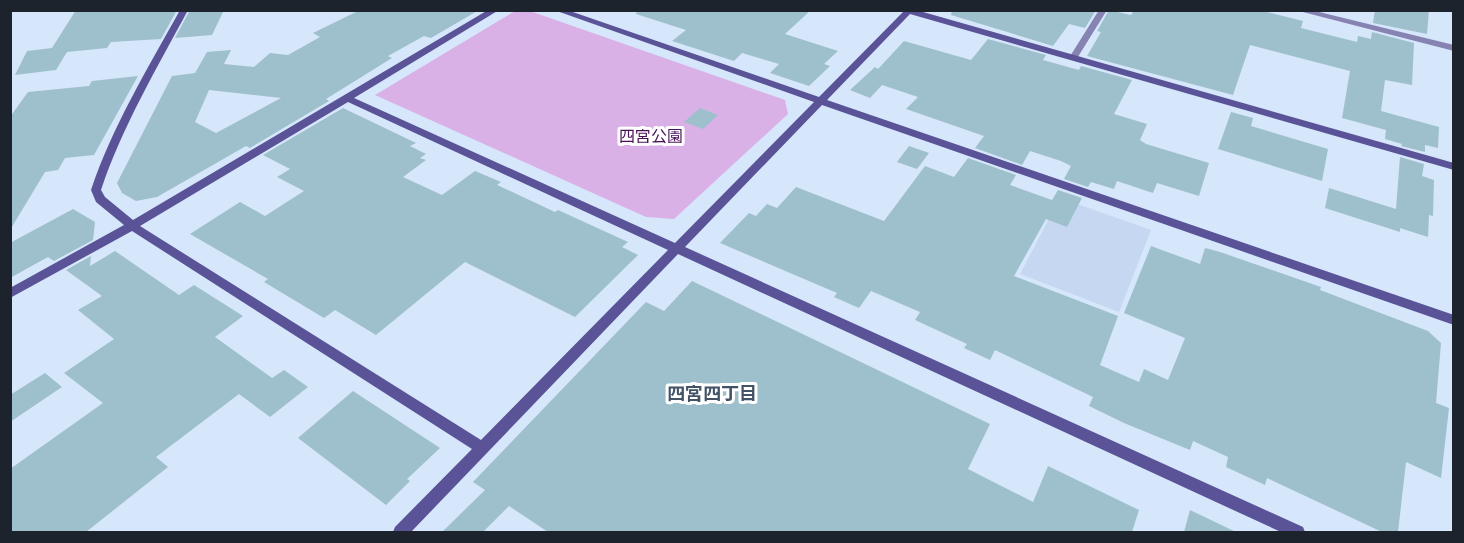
<svg xmlns="http://www.w3.org/2000/svg" width="1464" height="543" font-family="Quicksand,'Noto Sans JP',sans-serif">
  <rect width="100%" height="100%" fill="#d6e6fb"/>
  <polygon fill="#c5d7f1" points="1060,198 1151,230 1119,312 1020,274"/>
  <polygon fill="#dab1e7" points="527,10 785,100 788,114 674,219 646,217 375,95 515,11"/>
  <g fill="#9ec0cd" fill-rule="evenodd">
    <polygon points="76,10 177,10 161,39 111,42 107,48 67,52 56,70 15,75 27,51 52,48"/>
    <polygon points="190,10 224,10 212,35 175,38"/>
    <path d="M 360,10 L 479,10 L 431,38 L 424,36 L 388,56 L 392,58 L 326,99 L 329,101 L 250,148 L 246,146 L 157,197 L 136,201 L 122,193 L 117,183 L 172,76 L 195,73 L 207,52 L 231,50 L 224,64 L 254,67 L 270,53 L 288,55 L 320,37 L 313,33 ZM 209,90 L 281,98 L 216,133 L 195,122 Z"/>
    <polygon points="637,10 811,10 785,34 838,51 824,64 830,66 809,86 770,73 779,64 742,53 734,61 672,41 686,30 636,14"/>
    <polygon points="952,10 1096,10 1085,28 1069,24 1053,46 951,15"/>
    <polygon points="1109,10 1131,15 1134,10 1259,10 1303,21 1301,28 1357,42 1358,36 1371,39 1372,32 1414,43 1412,85 1385,80 1381,111 1439,127 1438,148 1425,145 1425,152 1401,146 1402,144 1385,139 1386,130 1342,118 1350,71 1250,45 1233,95 1087,56 1101,32 1097,31"/>
    <polygon points="1375,10 1429,10 1427,34 1373,23"/>
    <polygon points="988,39 1046,55 1043,60 1079,70 1081,66 1132,80 1114,114 1147,124 1140,140 1146,144 1209,163 1199,196 1157,183 1153,193 1117,181 1114,189 1091,182 1088,187 1064,179 1071,166 1061,161 1030,151 1022,165 975,148 984,136 906,109 918,97 882,85 870,98 850,90 875,67 878,69 904,41 971,60"/>
    <polygon points="138,76 94,155 65,158 58,170 45,172 10,230 10,117 28,92 89,86 92,81"/>
    <polygon points="343,108 416,143 410,146 426,154 420,158 426,160 403,177 442,195 475,171 501,182 497,185 555,212 558,210 628,242 622,247 638,255 575,317 465,262 376,335 335,310 324,318 264,282 268,279 190,234 240,202 265,216 304,191 277,177 290,169 263,155"/>
    <polygon points="700,108 718,115 703,129 684,122"/>
    <polygon points="1231,112 1253,118 1251,126 1328,149 1322,181 1218,149"/>
    <polygon points="909,146 929,153 917,169 897,162"/>
    <polygon points="1400,157 1424,164 1422,176 1434,180 1433,216 1429,215 1428,237 1400,228 1400,232 1325,208 1329,188 1396,209"/>
    <polygon points="968,158 1016,175 1010,185 1052,200 1058,190 1082,198 1067,227 1046,219 1014,276 1118,316 1100,365 1139,382 1144,369 1168,380 1185,338 1124,313 1151,246 1200,264 1205,248 1220,252 1321,287 1320,290 1428,331 1441,343 1436,403 1449,408 1441,478 1406,462 1398,532 1382,532 1267,478 1265,485 1226,467 1228,457 1193,441 1190,450 1124,423 1089,406 1093,397 995,350 990,360 964,348 967,344 915,320 920,312 871,291 859,308 834,297 837,293 720,243 749,213 756,216 767,204 777,208 796,187 884,221 925,166 954,177"/>
    <polygon points="73,209 95,222 93,240 54,261 48,257 10,278 10,243"/>
    <polygon points="115,251 179,295 194,285 243,316 215,337 272,378 284,370 308,387 270,417 239,394 156,457 168,467 86,532 10,532 10,469 103,403 64,373 114,339 78,310 102,296 66,270 91,256 90,266"/>
    <polygon points="692,281 990,424 968,469 1033,502 1048,466 1139,510 1132,532 548,532 509,506 483,532 442,532 485,490 473,482 646,302 664,311"/>
    <polygon points="45,373 62,387 10,422 10,395"/>
    <polygon points="353,391 440,448 407,479 410,481 386,505 298,438"/>
    <polygon points="1190,510 1236,532 1184,532"/>
  </g>
  <g fill="none" stroke-linecap="round" stroke-linejoin="round">
    <g fill="#8683b2" fill-rule="evenodd">
      <polygon points="1099,10 1107,10 1076,60 1070,60 1069,58"/>
      <polygon points="1295,10 1311,10 1454,45 1454,51"/>
    </g>
    <path fill="#5a5397" fill-rule="evenodd" d="M 180,10 L 188,10 C 157,68 122,127 101,190 L 105,197 L 133,220 L 488,10 L 499,10 L 354,98 L 675,243 L 814,102 L 554,10 L 567,10 L 819,97 L 903,12 L 901,10 L 916,10 L 1454,163 L 1454,170 L 910,14 L 827,100 L 1454,315 L 1454,325 L 822,105 L 685,247 L 1303,527 L 1305,532 L 1281,532 L 678,254 L 411,532 L 393,532 L 395,527 L 472,449 L 132,231 L 10,298 L 10,288 L 124,225 L 96,202 L 91,190 C 112,127 148,68 180,10 ZM 348,102 L 668,250 L 481,440 L 140,226 Z"/>
  </g>
  <g text-anchor="middle" dominant-baseline="central" stroke-width="6" stroke-linejoin="round" paint-order="stroke">
    <g font-size="16" fill="#481056" stroke="#fff">
      <text x="651" y="136">四宮公園</text>
    </g>
    <g font-size="18" font-weight="bold" fill="#425368" stroke="#fff">
      <text x="712" y="393">四宮四丁目</text>
    </g>
  </g>
  <rect width="1464" height="543" fill="none" stroke="#1c232c" stroke-width="24"/>
</svg>
